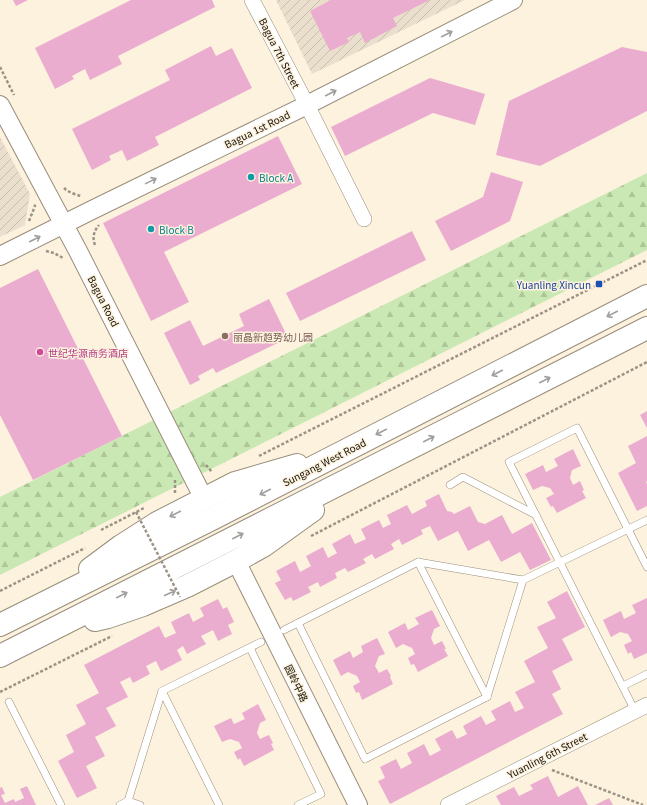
<svg xmlns="http://www.w3.org/2000/svg" width="647" height="805" font-family="Georgia,'Noto Sans SC',serif">
  <defs>
    <pattern id="industrial-furrows" width="10" height="10" patternUnits="userSpaceOnUse"><rect width="10" height="10" fill="#eadfcc"/><path d="M-1 1l2-2M0 10L10 0M9 11l2-2" fill="none" stroke="#c8beae"/></pattern>
    <pattern id="forest-firs" width="22" height="20" patternUnits="userSpaceOnUse"><rect width="22" height="20" fill="#cae8b3"/><path d="M5 1l3.5 6h-7zM16 11l3.5 6h-7z" fill="#adc698"/></pattern>
  </defs>
  <rect width="100%" height="100%" fill="#fdf2de"/>
  <g fill="url(#industrial-furrows)">
    <polygon points="276,0 465,0 312,74"/>
    <polygon points="0,137 30,194 25,225 0,237"/>
  </g>
  <polygon fill="url(#forest-firs)" points="647,173 647,250 0,575 0,497"/>
  <g fill="#ebadcf">
    <polygon points="13,0 28,0 16,6"/>
    <polygon points="131,0 212,0 215,7 118,56 122,64 90,80 85,69 72,76 74,79 55,89 35,48"/>
    <polygon points="331,0 430,0 393,18 397,26 365,43 360,32 347,38 349,42 330,51 310,11"/>
    <polygon points="211,46 216,56 232,48 252,88 155,137 159,145 127,161 122,150 109,156 111,160 92,170 72,129 170,80 165,70"/>
    <polygon points="622,47 647,52 647,111 540,166 496,155 509,101"/>
    <polygon points="430,78 485,94 475,125 433,113 345,156 331,127"/>
    <polygon points="278,136 302,184 164,252 189,302 151,321 103,223"/>
    <polygon points="491,172 523,182 510,221 451,251 435,221 483,197"/>
    <polygon points="412,231 426,260 300,321 286,293"/>
    <polygon points="38,269 122,436 33,480 0,415 0,288"/>
    <polygon points="269,299 288,338 216,373 213,368 198,376 200,380 190,385 164,333 190,320 203,346 244,326 239,314"/>
    <polygon points="647,411 647,428 640,415"/>
    <polygon points="647,436 647,481 646,482 647,484 647,506 637,511 618,473 636,463 628,446"/>
    <polygon points="573,449 581,466 572,470 570,478 573,485 580,481 584,490 582,491 586,498 557,513 553,506 551,507 546,498 554,494 550,488 542,486 533,490 525,474 543,465 546,472 558,466 554,459"/>
    <polygon points="439,494 447,511 452,512 454,514 470,506 478,522 485,524 502,515 512,534 532,523 551,560 530,570 520,552 501,562 489,540 468,551 458,531 438,541 430,526 421,530 423,534 402,545 399,539 391,544 394,549 375,559 372,554 363,559 366,563 348,572 345,568 335,573 337,578 320,587 318,582 308,587 311,592 293,601 291,597 285,600 275,583 281,580 276,571 295,561 300,572 311,566 306,556 323,547 328,558 337,553 332,544 350,534 355,544 366,539 361,529 379,520 383,528 391,524 387,515 407,505 412,514 427,506 425,501"/>
    <polygon points="567,591 585,627 562,639 573,660 552,671 561,689 552,694 563,714 390,804 378,781 385,778 380,767 396,759 401,769 412,763 407,753 424,744 430,756 441,750 435,739 452,730 457,739 467,734 463,726 481,716 486,725 496,720 491,711 510,701 515,712 524,708 515,692 535,682 524,661 548,648 537,627 556,618 547,602"/>
    <polygon points="647,598 647,653 634,659 631,652 628,654 624,645 632,641 628,634 620,632 611,637 603,620 621,611 624,619 636,613 632,605"/>
    <polygon points="218,599 223,609 227,607 234,622 228,625 232,634 218,641 213,630 201,636 206,644 187,654 183,646 177,650 182,660 161,671 156,661 146,666 150,674 133,683 130,677 120,682 128,697 106,708 116,726 95,737 105,756 86,766 97,788 77,798 58,761 74,752 66,735 86,724 76,705 99,693 84,665 159,626 165,638 176,633 171,622 189,613 193,622 204,616 200,608"/>
    <polygon points="432,610 440,626 434,629 431,638 434,645 442,641 446,649 444,649 448,656 418,672 414,664 411,665 408,658 415,654 412,648 403,644 396,648 388,632 405,623 408,630 419,624 415,618"/>
    <polygon points="377,638 385,654 379,656 375,666 379,673 387,669 391,676 390,677 393,684 362,700 359,692 356,693 353,686 360,682 357,676 348,672 341,676 333,660 350,651 353,658 363,652 361,646"/>
    <polygon points="258,704 266,720 260,723 257,733 260,739 269,735 273,743 271,744 274,750 244,766 240,758 238,760 234,752 242,748 239,742 230,739 222,742 214,726 231,718 234,724 245,719 242,713"/>
    <polygon points="548,776 558,797 578,786 588,805 501,805 496,796 514,787 519,796 533,789 530,785"/>
    <polygon points="27,786 36,805 0,805 0,788 2,787 5,794 1,795 5,803 14,799 15,802 24,798 20,789"/>
    <polygon points="609,798 613,805 595,805"/>
  </g>
  <g fill="none" stroke-linecap="round" stroke-linejoin="round">
    <g stroke="#988e7c" stroke-width="8">
      <g id="service">
        <polyline points="450,485 463,477 536,515"/>
        <polyline points="418,562 487,697"/>
        <polyline points="298,623 365,759 487,697 523,580"/>
        <polyline points="284,630 418,562 523,580 647,520"/>
        <polyline points="250,648 321,794 298,805"/>
        <polyline points="623,686 647,674"/>
        <polyline points="162,691 219,805"/>
        <polyline points="9,702 61,805"/>
        <polyline points="635,711 509,462 577,428 647,567"/>
        <polyline points="128,801 140,805"/>
        <polyline points="120,805 128,801 162,691 261,642"/>
      </g>
    </g>
    <g stroke="#988e7c" stroke-width="16">
      <g id="minor">
        <polyline points="252,0 307,105 364,219"/>
        <polyline points="448,805 647,705"/>
      </g>
    </g>
    <g stroke="#988e7c" stroke-width="20">
      <g id="tertiary">
        <polyline points="0,105 78,251 204,499"/>
        <polyline points="0,256 92,210 307,105 513,0"/>
        <polyline points="236,561 358,805"/>
      </g>
    </g>
    <g stroke="#988e7c" stroke-width="24">
      <g id="primary">
        <polyline points="90,569 121,546 157,523 235,483 297,465"/>
        <polyline points="95,620 108,617 143,605 187,586 236,561 263,546 313,510"/>
        <polyline points="0,625 212,519 647,296"/>
        <polyline points="0,656 647,328"/>
      </g>
    </g>
    <g stroke="#9b9385" stroke-width="2.5" stroke-dasharray="3 2" stroke-linecap="butt">
      <polyline points="0,67 14,95"/>
      <path d="M 64,188 C 68,192 76,195 82,196"/>
      <polyline points="29,221 35,206 34,205"/>
      <path d="M 95,245 C 92,237 94,231 99,225"/>
      <polyline points="46,251 54,253 63,258"/>
      <polyline points="259,456 647,260"/>
      <polyline points="206,465 212,472"/>
      <polyline points="175,480 175,493"/>
      <polyline points="101,530 144,508"/>
      <polyline points="311,536 647,362"/>
      <polyline points="0,591 85,548"/>
      <polyline points="0,692 112,636"/>
      <polyline points="552,770 643,805"/>
    </g>
    <use href="#service" stroke="#fff" stroke-width="7"/>
    <use href="#minor" stroke="#fff" stroke-width="15"/>
    <use href="#tertiary" stroke="#fff" stroke-width="18"/>
    <use href="#primary" stroke="#fff" stroke-width="22"/>
    <polyline stroke="#9b9385" stroke-width="2.5" stroke-dasharray="3 2" stroke-linecap="butt" points="136,512 180,597"/>
  </g>
  <defs><path id="oneway-shaft" d="M-6 0H5M1.5-3L5.5 0L1.5 3" fill="none" stroke-width="1.6" stroke-linecap="round" stroke-linejoin="round"/></defs>
  <g stroke="#a19f9c">
    <use href="#oneway-shaft" transform="translate(447 34) rotate(-27)"/>
    <use href="#oneway-shaft" transform="translate(331 93) rotate(-27)"/>
    <use href="#oneway-shaft" transform="translate(151 181) rotate(-26)"/>
    <use href="#oneway-shaft" transform="translate(35 239) rotate(-27)"/>
    <use href="#oneway-shaft" transform="translate(612 314) rotate(153)"/>
    <use href="#oneway-shaft" transform="translate(497 373) rotate(153)"/>
    <use href="#oneway-shaft" transform="translate(545 380) rotate(-27)"/>
    <use href="#oneway-shaft" transform="translate(381 432) rotate(153)"/>
    <use href="#oneway-shaft" transform="translate(429 439) rotate(-27)"/>
    <use href="#oneway-shaft" transform="translate(265 492) rotate(153)"/>
    <use href="#oneway-shaft" transform="translate(175 514) rotate(153)"/>
    <use href="#oneway-shaft" transform="translate(238 536) rotate(-27)"/>
    <use href="#oneway-shaft" transform="translate(170 593) rotate(-24)"/>
    <use href="#oneway-shaft" transform="translate(122 595) rotate(-27)"/>
  </g>
  <g fill="#0f9aa8" stroke="#fdf2de" stroke-width="1.5">
    <circle cx="251" cy="177" r="4"/>
    <circle cx="151" cy="229" r="4"/>
  </g>
  <rect fill="#1a4fb4" stroke="#fdf2de" stroke-width="1.5" x="595" y="280" width="8" height="8" rx="2"/>
  <circle fill="#8d6e63" stroke="#fdf2de" stroke-width="1.5" cx="225" cy="336" r="4"/>
  <circle fill="#d1479c" stroke="#fdf2de" stroke-width="1.5" cx="40" cy="352" r="4"/>
  <g text-anchor="middle" dominant-baseline="central" stroke-width="3" stroke-linejoin="round" paint-order="stroke">
    <g font-size="10" fill="#130f08" stroke="#fdf2de">
      <text transform="translate(280 53) rotate(63)">Bagua 7th Street</text>
      <text transform="translate(257 129) rotate(-26)">Bagua 1st Road</text>
      <text transform="translate(104 301) rotate(63)">Bagua Road</text>
      <text transform="translate(324 462) rotate(-27)">Sungang West Road</text>
      <text transform="translate(297 683) rotate(64)">园岭中路</text>
      <text transform="translate(547 755) rotate(-27)">Yuanling 6th Street</text>
    </g>
    <g font-size="10" fill="#0d838f" stroke="#fdf2de" text-anchor="start">
      <text x="259" y="177">Block A</text>
      <text x="159" y="229">Block B</text>
    </g>
    <g font-size="10" fill="#164399" stroke="#fdf2de" text-anchor="end">
      <text x="591" y="284">Yuanling Xincun</text>
    </g>
    <g font-size="10" fill="#785e54" stroke="#fdf2de" text-anchor="start">
      <text x="233" y="336">丽晶新趋势幼儿园</text>
    </g>
    <g font-size="10" fill="#b23c85" stroke="#fdf2de" text-anchor="start">
      <text x="48" y="352">世纪华源商务酒店</text>
    </g>
  </g>
</svg>
